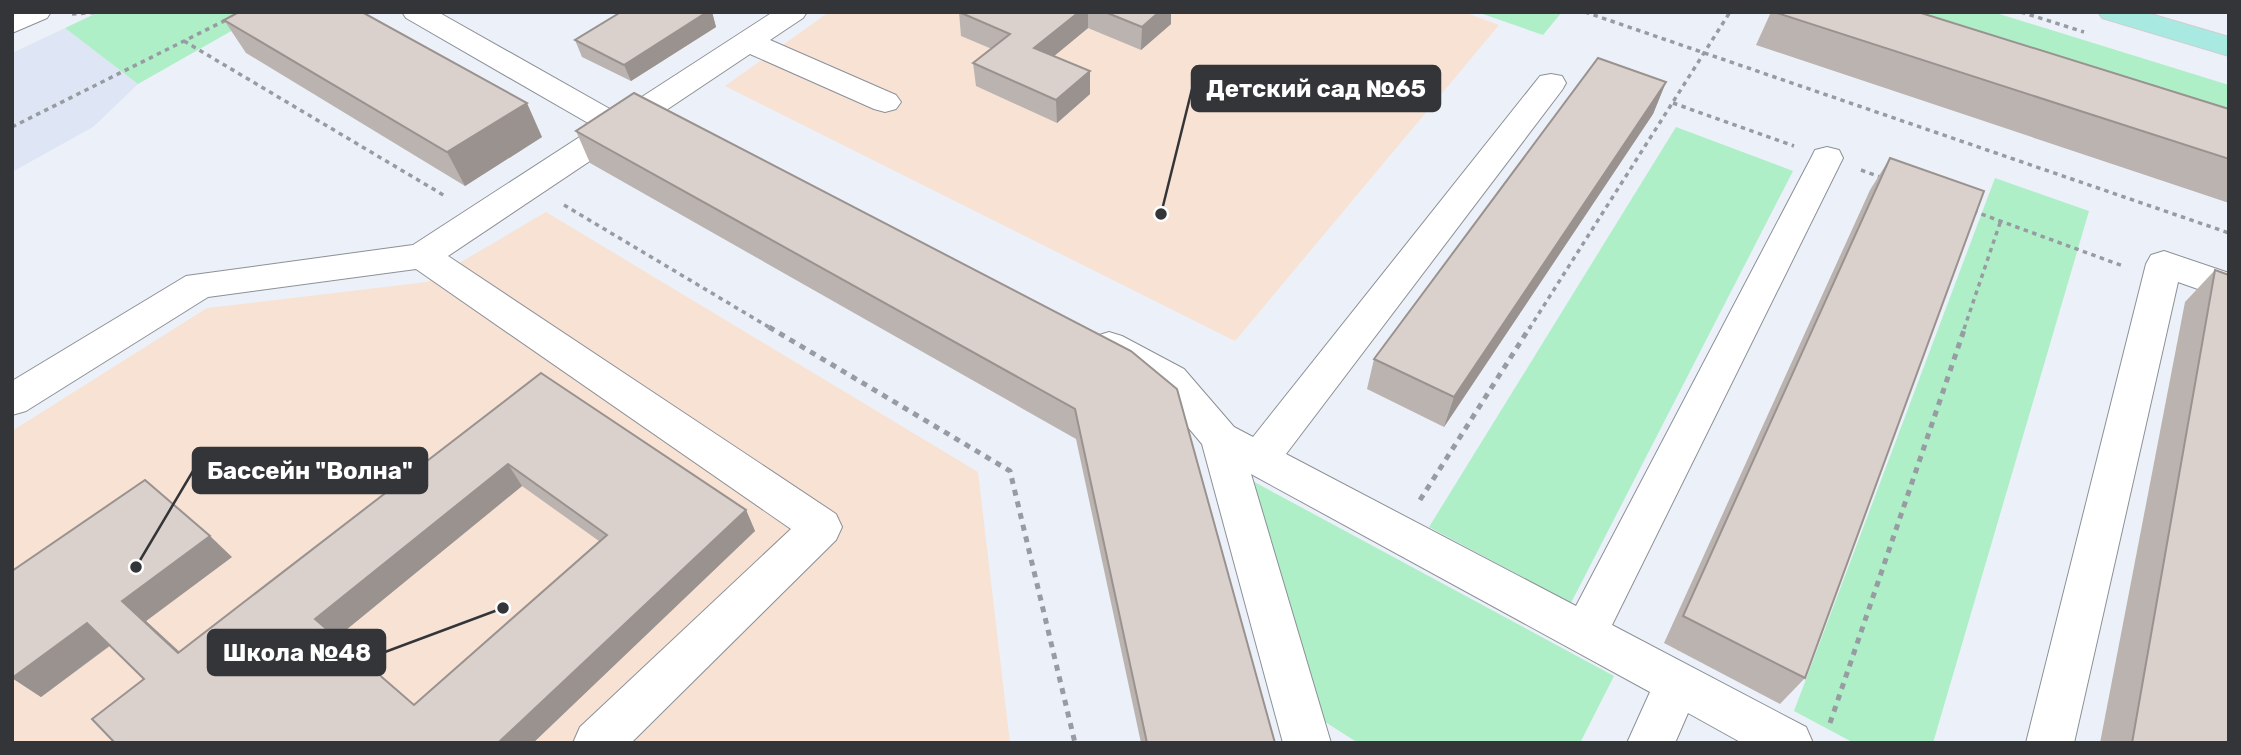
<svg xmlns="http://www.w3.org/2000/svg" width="2241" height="755" font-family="Rubik,sans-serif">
  <rect width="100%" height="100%" fill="#ecf1f9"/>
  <polygon fill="#dee5f4" points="65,28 138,84 93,127 12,172 12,53"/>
  <g fill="#f7e2d4">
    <polygon points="829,12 1464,12 1499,25 1235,341 725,86"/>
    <polygon points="546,212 978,472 1010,743 12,743 12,431 207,308 427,282"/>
  </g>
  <g fill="#aeefc8">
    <polygon points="99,12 265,12 138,84 65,28"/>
    <polygon points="1477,12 1562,12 1543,35"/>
    <polygon points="1840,12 1993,12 2229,85 2229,137"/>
    <polygon points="1676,127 1793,171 1571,603 1429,527"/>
    <polygon points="1995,178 2089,211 1933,743 1854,743 1794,711"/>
    <polygon points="1247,478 1614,676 1580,743 1358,743 1319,718"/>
  </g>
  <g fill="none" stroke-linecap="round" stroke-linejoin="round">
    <g stroke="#8c9097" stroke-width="2">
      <g id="minor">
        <polygon points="51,12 47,18 12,33 12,13"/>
        <polygon points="402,12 438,12 617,113 773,12 807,12 803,18 770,40 896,95 901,102 896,109 885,112 874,109 750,54 448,256 836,514 842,527 836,540 631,743 573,743 580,727 791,529 416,269 208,297 26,411 12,415 12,381 186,276 413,245 595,127 406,18"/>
        <polygon points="1551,74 1562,76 1566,83 1562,90 1286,454 1576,606 1811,158 1815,150 1827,147 1839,150 1843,158 1612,625 1806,727 1813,743 1742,743 1688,713 1675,743 1627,743 1650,692 1251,474 1331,743 1283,743 1202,444 1156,389 1096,356 1090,346 1096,336 1109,332 1122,336 1184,369 1234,427 1253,437 1540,76"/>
        <polygon points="2164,251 2229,273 2229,300 2178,282 2074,743 2026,743 2146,264 2151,255"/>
      </g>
    </g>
    <g stroke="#cecfcf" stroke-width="2">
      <polygon id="major" points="2098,12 2144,12 2229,37 2229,56 2102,18"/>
    </g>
    <g stroke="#989ca2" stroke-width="3.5" stroke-dasharray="4.5 4.5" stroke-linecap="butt">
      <polyline points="1585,12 2229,233"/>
      <polyline points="2021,12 2084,32"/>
      <polyline points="72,14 102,12"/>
      <polyline points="184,41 445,196"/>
      <polyline points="1673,103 1794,146"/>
      <polyline points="12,127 228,19"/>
      <polyline points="1861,170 1883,178"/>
      <polyline points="564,205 772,329"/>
      <polyline points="1973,211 2123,266"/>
      <polyline points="1529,329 1730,12"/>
      <polyline points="1964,329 2001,220"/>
    </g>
    <g stroke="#989ca2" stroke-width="5" stroke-dasharray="6 6" stroke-linecap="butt">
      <polyline points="769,327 1010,471 1075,743"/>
      <polyline points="1420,500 1530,327"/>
      <polyline points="1830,723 1965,327"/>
    </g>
    <use href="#minor" fill="#fff" fill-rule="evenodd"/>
    <use href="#major" fill="#a8e9e2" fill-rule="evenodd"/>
  </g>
  <g fill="#bbb3af" fill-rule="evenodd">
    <polygon points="621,12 712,12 716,27 631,81 582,57 575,40"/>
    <polygon points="959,12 1171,12 1171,24 1141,50 1088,28 1054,56 1090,71 1090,94 1057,123 976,86 973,63 992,49 961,36"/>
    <polygon points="1771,12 1918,12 2229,109 2229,203 1756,45"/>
    <polygon points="224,20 542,137 465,186 246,53"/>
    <polygon points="1666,82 1653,114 1444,427 1367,389 1374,359"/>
    <polygon points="576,131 1131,351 1275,743 1141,743 1076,439 590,163"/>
    <polygon points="1890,158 1805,678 1780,704 1664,643 1870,190"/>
    <polygon points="2215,270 2229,743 2100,743 2185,302"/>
    <path d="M 541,373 L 746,510 L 755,531 L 533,743 L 144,679 L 110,646 L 41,697 L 12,678 L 232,557 L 146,621 L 180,652 ZM 522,486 L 599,541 L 414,705 L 337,637 Z"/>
  </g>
  <g fill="#99928f">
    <polygon points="707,12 712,12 716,27 631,81 624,65"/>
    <polygon points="1079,12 1088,12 1088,28 1036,71 1034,48"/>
    <polygon points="1159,12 1171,12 1171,24 1141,50 1142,27"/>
    <polygon points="1090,71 1090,94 1057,123 1056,100"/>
    <polygon points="1666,82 1653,114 1444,427 1454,397"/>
    <polygon points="527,103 542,137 465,186 447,152"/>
    <polygon points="508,464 522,486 335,639 315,619"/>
    <polygon points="746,510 755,531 533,743 498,743"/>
    <polygon points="210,536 232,557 146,621 202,673 178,653 122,601"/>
    <polygon points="87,623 113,643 41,697 12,678"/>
  </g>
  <g fill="#dad0cc" stroke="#99928f" stroke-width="2" fill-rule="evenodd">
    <polygon points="239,12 362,12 527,103 447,152 224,20"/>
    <polygon points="621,12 707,12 624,65 575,40"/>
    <polygon points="959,12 1079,12 1034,48 1090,71 1056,100 973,63 1010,34"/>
    <polygon points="1105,12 1159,12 1142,27"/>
    <polygon points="1774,12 1918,12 2229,109 2229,159"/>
    <polygon points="1598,58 1666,82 1454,397 1374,359"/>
    <polygon points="634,93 1131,351 1177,389 1275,743 1147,743 1075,409 576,131"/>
    <polygon points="1890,158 1984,191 1805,678 1683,616"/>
    <polygon points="2215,270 2229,275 2229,743 2132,743"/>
    <path d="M 541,373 L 746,510 L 498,743 L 115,743 L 92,719 L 144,679 L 87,623 L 12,678 L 12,571 L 145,480 L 210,536 L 122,601 L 178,653 ZM 508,464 L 607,535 L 414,705 L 315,619 Z"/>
  </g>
  <path fill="none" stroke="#333538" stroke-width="2.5" d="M1161 214L1192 89M136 567L193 471M503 608L385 652"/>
  <g fill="#333538" stroke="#fff" stroke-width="2.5">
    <circle cx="1161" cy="214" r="7"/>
    <circle cx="136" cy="567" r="7"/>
    <circle cx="503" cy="608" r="7"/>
  </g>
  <g fill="#333538" stroke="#333538" stroke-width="2.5">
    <rect x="1192" y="66" width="248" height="45" rx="7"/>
    <rect x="193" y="448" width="234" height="45" rx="7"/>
    <rect x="208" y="630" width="177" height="45" rx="7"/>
  </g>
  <g font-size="24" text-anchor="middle" font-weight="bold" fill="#fff">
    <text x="1316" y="97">Детский сад №65</text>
    <text x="310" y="479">Бассейн "Волна"</text>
    <text x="297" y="661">Школа №48</text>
  </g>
  <rect width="2241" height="755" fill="none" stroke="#333538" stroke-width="28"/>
</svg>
